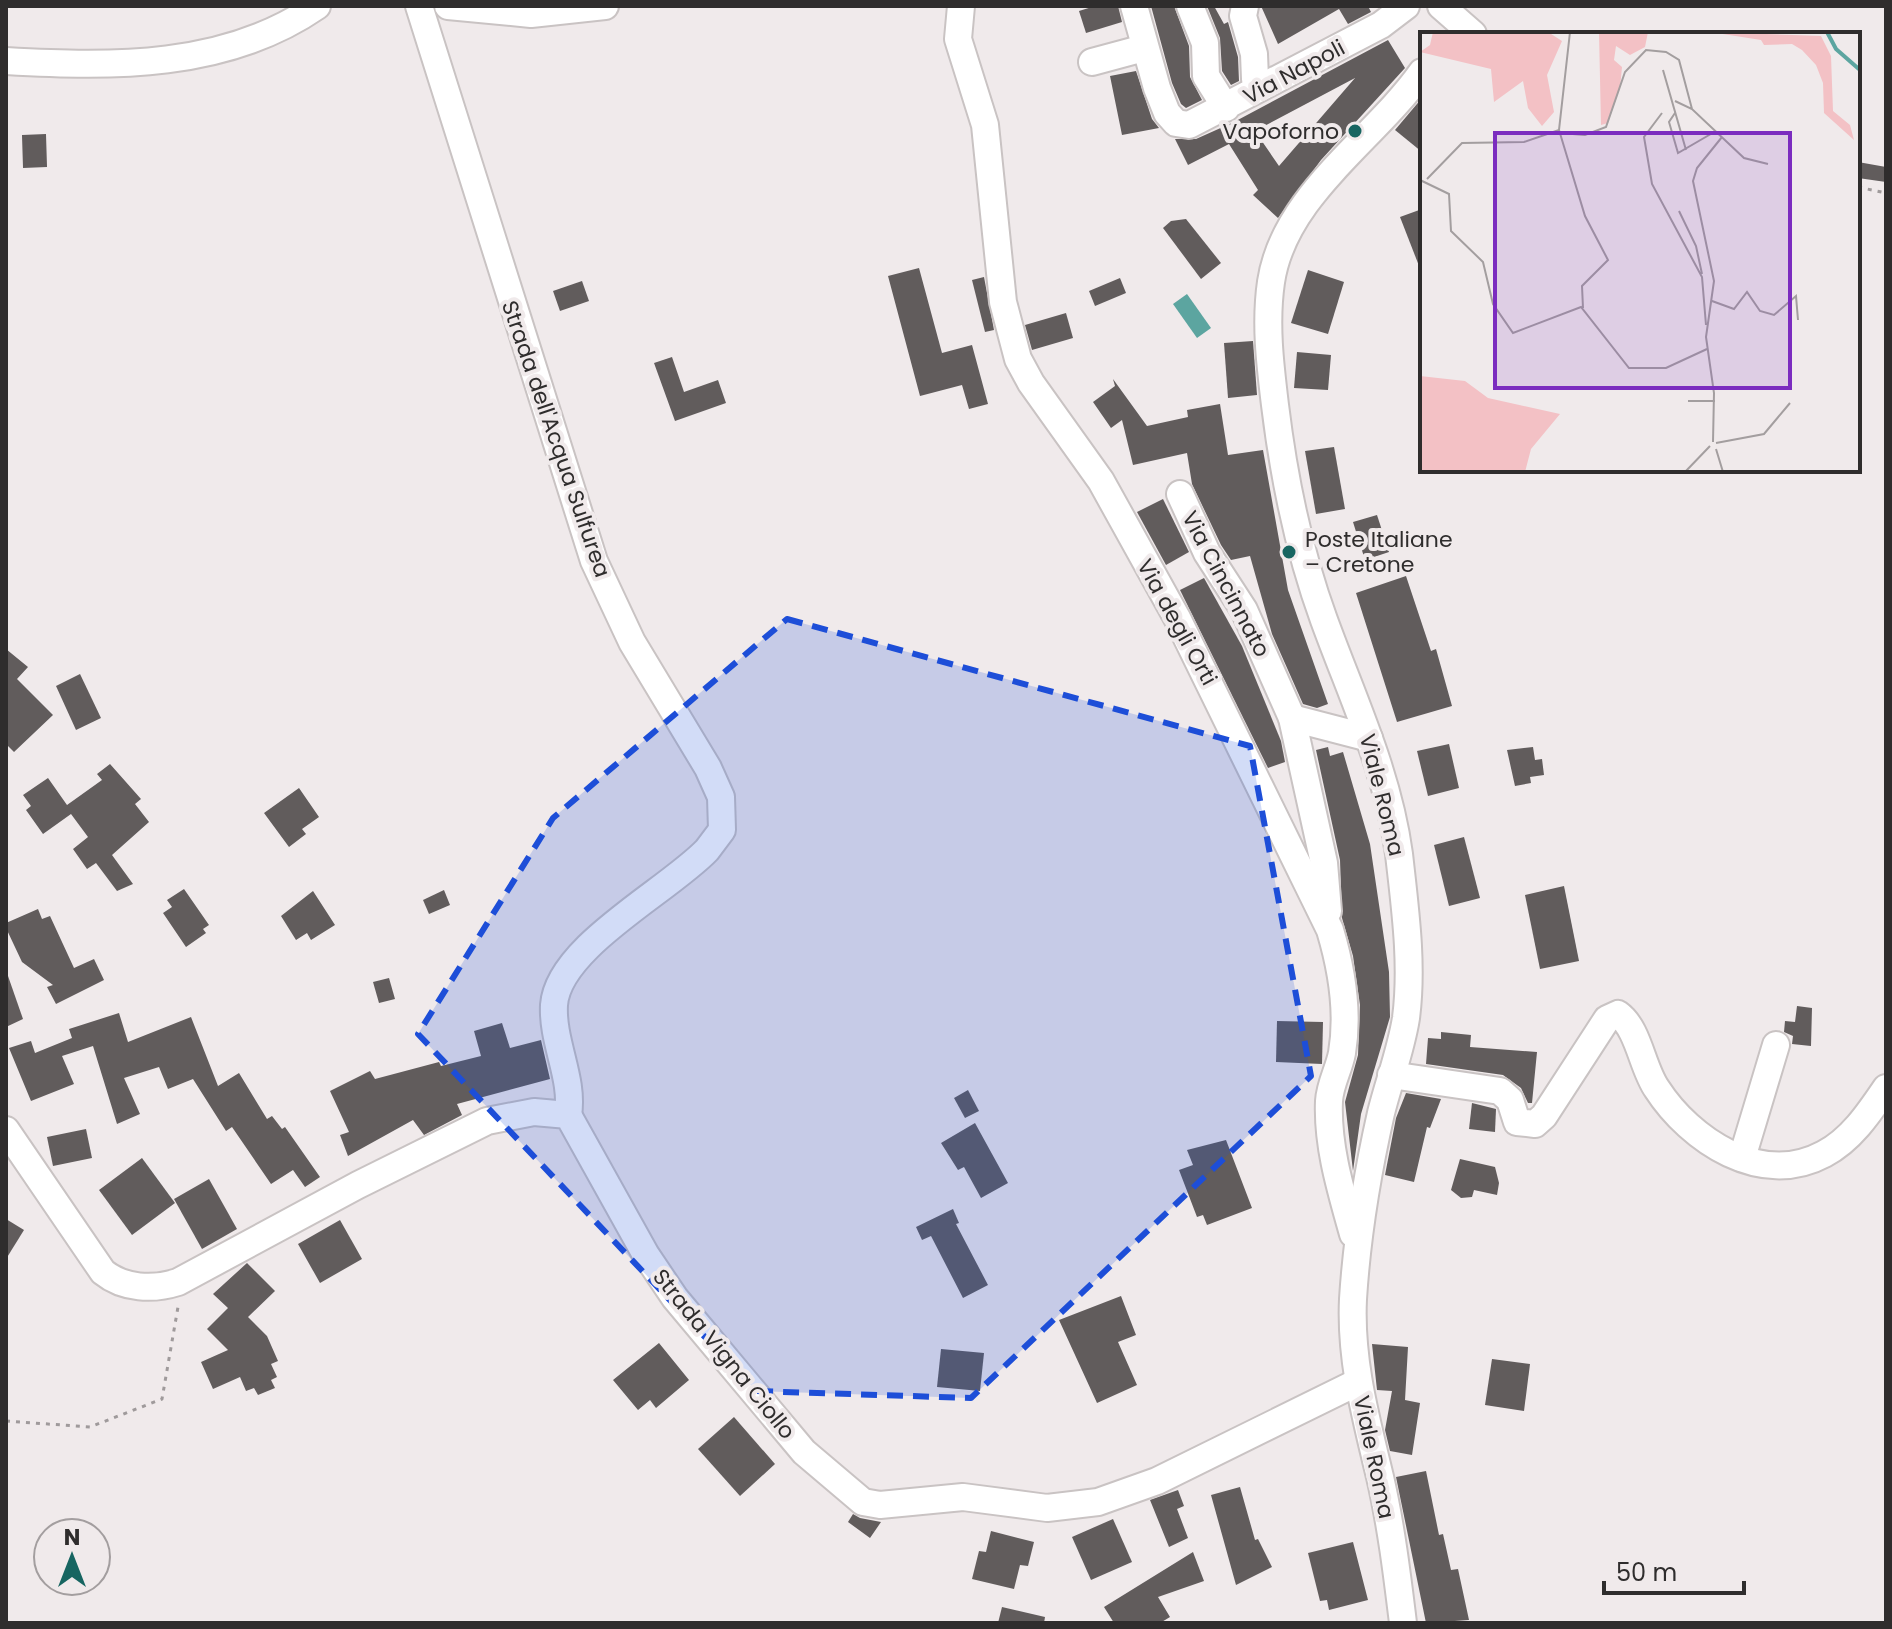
<svg xmlns="http://www.w3.org/2000/svg" width="1892" height="1629" font-family="Poppins,sans-serif">
  <rect width="100%" height="100%" fill="#f0eaeb"/>
  <polygon fill="#5ca5a0" points="1187,294 1211,328 1197,338 1173,304"/>
  <g fill="#615c5c" fill-rule="evenodd">
    <polygon points="1095,6 1118,6 1122,22 1086,33 1079,11"/>
    <polygon points="1151,6 1174,6 1189,46 1190,77 1202,100 1186,108 1181,104 1172,83"/>
    <polygon points="1207,6 1214,6 1224,24 1228,22 1238,57 1239,81 1231,85 1222,71 1220,38"/>
    <polygon points="1261,6 1368,6 1371,12 1348,24 1339,9 1278,44"/>
    <path d="M 1388,40 L 1405,68 L 1321,160 L 1278,218 L 1253,195 L 1258,190 L 1229,144 L 1188,165 L 1175,139 L 1196,139 L 1234,122 ZM 1355,78 L 1279,166 L 1255,131 Z"/>
    <polygon points="1136,71 1152,119 1159,128 1122,135 1110,76"/>
    <polygon points="1422,98 1422,152 1395,130"/>
    <polygon points="46,134 47,167 23,168 22,135"/>
    <polygon points="1858,162 1886,167 1886,182 1858,178"/>
    <polygon points="1422,209 1422,271 1421,271 1400,217"/>
    <polygon points="1186,219 1221,263 1201,279 1163,228 1171,221"/>
    <polygon points="919,268 942,353 972,345 988,404 969,409 962,385 920,396 888,276"/>
    <polygon points="1308,270 1344,282 1328,334 1291,323"/>
    <polygon points="984,277 994,330 985,332 972,280"/>
    <polygon points="1120,278 1126,293 1095,306 1089,291"/>
    <polygon points="582,281 589,301 560,311 553,291"/>
    <polygon points="1066,313 1073,338 1032,350 1025,325"/>
    <polygon points="1253,341 1257,395 1228,398 1224,343"/>
    <polygon points="1297,352 1331,355 1328,390 1294,388"/>
    <polygon points="672,357 684,392 718,380 726,403 675,421 654,363"/>
    <polygon points="1113,379 1147,426 1188,417 1187,410 1220,404 1228,455 1263,450 1288,590 1328,704 1317,708 1303,704 1272,634 1250,556 1231,560 1221,545 1192,484 1187,453 1133,465 1122,420 1111,428 1093,402 1115,386"/>
    <polygon points="1334,447 1345,509 1316,514 1305,451"/>
    <polygon points="1163,499 1189,552 1166,565 1137,512"/>
    <polygon points="1377,515 1389,552 1365,560 1353,522"/>
    <polygon points="1406,576 1431,651 1436,649 1452,706 1397,722 1356,593"/>
    <polygon points="1204,578 1242,646 1281,741 1285,762 1268,768 1180,590"/>
    <polygon points="6,649 28,667 17,679 53,715 14,752 6,744"/>
    <polygon points="80,674 101,718 76,730 56,686"/>
    <polygon points="1449,744 1459,788 1428,796 1417,751"/>
    <polygon points="1328,747 1330,756 1343,752 1370,844 1389,972 1390,1017 1361,1114 1353,1171 1345,1102 1358,1055 1360,1005 1353,956 1342,918 1340,860 1316,750"/>
    <polygon points="1533,747 1535,760 1542,759 1544,775 1530,777 1531,783 1515,786 1507,750"/>
    <polygon points="110,764 141,799 135,804 149,822 112,855 133,884 117,891 96,863 87,869 73,849 88,837 71,814 43,834 26,810 31,806 23,795 48,778 67,805 102,780 97,774"/>
    <polygon points="299,788 319,817 302,829 306,834 289,847 264,813"/>
    <polygon points="1464,837 1480,898 1449,906 1434,845"/>
    <polygon points="1564,886 1579,961 1540,969 1525,895"/>
    <polygon points="184,889 209,925 203,929 206,933 186,947 163,913 172,907 167,900"/>
    <polygon points="444,890 450,905 429,914 423,900"/>
    <polygon points="313,891 335,925 311,940 307,933 296,940 281,916"/>
    <polygon points="38,909 42,919 50,916 74,968 94,959 104,980 56,1004 47,987 53,985 22,962 6,928 6,923"/>
    <polygon points="8,976 23,1019 6,1027 6,977"/>
    <polygon points="389,978 395,999 379,1003 373,982"/>
    <polygon points="1797,1006 1812,1008 1811,1046 1792,1044 1793,1036 1784,1032 1785,1021 1795,1022"/>
    <polygon points="119,1013 128,1042 191,1017 218,1086 239,1073 267,1119 272,1116 282,1129 285,1127 320,1177 305,1187 293,1170 271,1184 232,1127 226,1131 193,1079 168,1089 159,1067 124,1078 140,1114 117,1124 93,1046 62,1056 74,1084 31,1101 9,1048 31,1041 35,1053 72,1038 69,1029"/>
    <polygon points="1277,1021 1323,1022 1322,1064 1276,1062"/>
    <polygon points="502,1023 510,1048 541,1040 550,1079 457,1104 462,1115 424,1135 413,1120 348,1156 340,1135 349,1132 330,1091 370,1071 375,1079 439,1062 441,1066 481,1056 474,1031"/>
    <polygon points="1441,1032 1471,1035 1470,1047 1537,1052 1532,1103 1528,1103 1521,1088 1503,1075 1426,1064 1428,1038 1441,1039"/>
    <polygon points="968,1090 979,1111 965,1118 954,1098"/>
    <polygon points="1406,1093 1441,1099 1430,1128 1427,1127 1414,1182 1385,1175 1396,1118"/>
    <polygon points="1472,1103 1496,1109 1495,1132 1469,1129"/>
    <polygon points="975,1123 1008,1183 981,1198 964,1167 958,1170 941,1143"/>
    <polygon points="86,1129 92,1158 53,1166 47,1137"/>
    <polygon points="1226,1140 1252,1208 1207,1225 1203,1215 1197,1217 1179,1170 1193,1165 1187,1150"/>
    <polygon points="142,1158 175,1203 132,1235 99,1190"/>
    <polygon points="1460,1159 1495,1167 1499,1183 1497,1195 1474,1190 1472,1197 1461,1198 1451,1190"/>
    <polygon points="209,1179 237,1229 202,1249 174,1199"/>
    <polygon points="953,1209 959,1223 956,1224 988,1285 963,1298 931,1236 922,1240 916,1227"/>
    <polygon points="6,1219 24,1230 6,1259"/>
    <polygon points="340,1220 362,1259 320,1283 298,1244"/>
    <polygon points="247,1263 275,1291 248,1317 267,1336 278,1361 271,1364 277,1377 271,1380 275,1388 258,1395 254,1388 246,1391 240,1377 213,1389 201,1362 228,1350 207,1329 228,1308 213,1294"/>
    <polygon points="1121,1296 1136,1335 1118,1342 1137,1385 1097,1403 1059,1320"/>
    <polygon points="659,1343 689,1380 656,1408 650,1400 638,1410 613,1380"/>
    <polygon points="1372,1344 1408,1347 1405,1400 1420,1403 1412,1455 1390,1451 1385,1430 1392,1391 1377,1390"/>
    <polygon points="941,1349 984,1353 980,1391 937,1387"/>
    <polygon points="1492,1359 1530,1364 1524,1411 1485,1405"/>
    <polygon points="734,1417 775,1464 740,1496 698,1449"/>
    <polygon points="1426,1471 1439,1535 1443,1534 1451,1570 1458,1569 1469,1620 1426,1623 1396,1477"/>
    <polygon points="1240,1487 1255,1540 1258,1539 1272,1567 1236,1585 1211,1495"/>
    <polygon points="1178,1490 1184,1506 1177,1509 1188,1538 1169,1547 1150,1500"/>
    <polygon points="853,1514 860,1518 881,1522 870,1538 848,1522"/>
    <polygon points="1113,1519 1132,1562 1091,1580 1072,1537"/>
    <polygon points="991,1531 1034,1542 1028,1566 1020,1565 1014,1589 972,1579 979,1551 986,1552"/>
    <polygon points="1353,1542 1368,1600 1329,1610 1327,1600 1320,1601 1308,1553"/>
    <polygon points="1193,1552 1204,1581 1158,1597 1170,1617 1160,1623 1114,1623 1104,1607"/>
    <polygon points="1002,1607 1045,1617 1044,1623 998,1623"/>
  </g>
  <g fill="none" stroke-linecap="round" stroke-linejoin="round">
    <g stroke="#c9c3c3" stroke-width="30">
      <g id="minor">
        <path d="M 419,6 L 594,561 L 632,642 L 708,768 L 721,797 L 722,830 L 707,850 C 668,891 558,947 554,1005 C 552,1043 574,1078 568,1115"/>
        <polyline points="448,6 531,14 605,6"/>
        <path d="M 961,6 L 958,39 L 985,125 L 1003,302 L 1018,359 L 1031,383 L 1101,481 L 1177,618 L 1330,930 C 1342,970 1349,1011 1342,1053 C 1339,1069 1330,1084 1329,1101 C 1327,1146 1341,1191 1353,1234"/>
        <polyline points="1134,6 1157,88 1167,113 1176,123 1189,125 1381,25 1406,6"/>
        <polyline points="1190,6 1205,43 1206,76 1226,108"/>
        <polyline points="1245,6 1243,16 1254,54 1255,79"/>
        <polyline points="1441,6 1473,34"/>
        <path d="M 6,61 C 112,67 226,69 317,6"/>
        <polyline points="1092,62 1144,48"/>
        <polyline points="1180,494 1207,553 1244,610 1292,718 1324,863 1328,911"/>
        <polyline points="1292,718 1369,738"/>
        <path d="M 1391,1075 L 1500,1091 L 1510,1100 L 1517,1122 L 1535,1124 L 1544,1116 L 1607,1019 L 1618,1014 C 1639,1029 1642,1068 1657,1089 C 1690,1140 1761,1188 1824,1154 C 1851,1140 1869,1113 1886,1088"/>
        <path d="M 6,1130 L 103,1272 C 124,1289 153,1290 178,1282 L 358,1185 L 487,1121 L 534,1112 L 568,1115 L 646,1255 L 675,1298 L 804,1452 L 863,1502 L 880,1505 L 963,1497 L 1047,1508 L 1098,1502 L 1157,1481 L 1358,1382"/>
        <polyline points="1742,1158 1776,1045"/>
        <path d="M 1403,1623 C 1397,1574 1391,1525 1380,1477 C 1366,1418 1350,1361 1353,1299 C 1357,1236 1367,1175 1381,1113 C 1389,1081 1401,1050 1406,1018 C 1413,964 1405,908 1399,854 C 1388,772 1352,697 1324,620 C 1298,549 1284,479 1275,405 C 1270,364 1265,323 1271,282 C 1284,195 1374,140 1422,72"/>
      </g>
    </g>
    <g stroke="#9f9a9b" stroke-width="3" stroke-dasharray="4 6" stroke-linecap="butt">
      <polyline points="1858,187 1886,193"/>
      <polyline points="6,1421 90,1427 162,1399 178,1307"/>
    </g>
    <use href="#minor" stroke="#fff" stroke-width="26"/>
  </g>
  <path fill="#1d4ed8" fill-opacity="0.2" stroke="#1d4ed8" stroke-width="6" stroke-dasharray="16 10" stroke-linejoin="round" d="M 787,619 L 1250,746 L 1311,1076 L 971,1398 L 756,1391 L 418,1034 L 553,818 Z"/>
  <g fill="#176561" stroke="#f0eaeb" stroke-width="3">
    <circle cx="1355" cy="131" r="8"/>
    <circle cx="1289" cy="552" r="8"/>
  </g>
  <g text-anchor="middle" dominant-baseline="central" stroke-width="8" stroke-linejoin="round" paint-order="stroke">
    <g font-size="22" fill="#2f2d2d" stroke="#f0eaeb">
      <text transform="translate(1294 72) rotate(-28)">Via Napoli</text>
      <text transform="translate(556 439) rotate(71)">Strada dell'Acqua Sulfurea</text>
      <text transform="translate(1226 584) rotate(62)">Via Cincinnato</text>
      <text transform="translate(1177 622) rotate(61)">Via degli Orti</text>
      <text transform="translate(1382 795) rotate(76)">Viale Roma</text>
      <text transform="translate(724 1354) rotate(51)">Strada Vigna Ciollo</text>
      <text transform="translate(1374 1457) rotate(78)">Viale Roma</text>
    </g>
    <g font-size="22" fill="#2f2d2d" stroke="#f0eaeb" text-anchor="end">
      <text x="1339" y="131">Vapoforno</text>
      <text x="1305" y="539" text-anchor="start">Poste Italiane<tspan x="1305" dy="25">– Cretone</tspan></text>
    </g>
  </g>
  <g transform="translate(1420 32)">
    <rect width="440" height="440" fill="#f0eaeb"/>
    <path d="M 13,0 L 128,0 L 142,9 L 127,43 L 134,80 L 122,94 L 108,76 L 103,49 L 74,70 L 71,37 L 0,20 L 10,13 ZM 179,0 L 228,0 L 225,15 L 210,23 L 196,14 L 194,28 L 202,35 L 200,56 L 188,91 L 181,93 ZM 290,0 L 401,4 L 411,24 L 413,79 L 430,93 L 434,108 L 404,81 L 403,51 L 396,33 L 382,18 L 372,12 L 344,13 L 341,8 ZM 0,344 L 45,349 L 68,366 L 140,382 L 111,417 L 105,440 L 0,440 Z" fill="#f3c1c5"/>
    <path fill="none" stroke="#5ca5a0" stroke-width="4" d="M 407,0 L 416,17 L 440,38"/>
    <path fill="none" stroke="#a39e9f" stroke-width="2" d="M 150,0 L 139,98 L 165,184 L 188,228 L 162,254 L 163,276M 243,38 L 266,118M 255,69 L 272,77 L 324,126 L 348,132M 242,81 L 224,105 L 232,152 L 282,245 L 286,293M 255,81 L 249,90 L 258,121 L 296,99M 140,101 L 165,103 L 186,95 L 205,40 L 226,18 L 246,20 L 259,28 L 272,77M 7,147 L 42,111 L 104,110 L 139,98M 0,148 L 29,162 L 31,199 L 63,230 L 73,272 L 93,301 L 161,275 L 209,336 L 246,336 L 287,317M 259,179 L 276,214 L 282,242M 292,269 L 314,277 L 327,260 L 340,279 L 354,283 L 376,264 L 378,288M 268,369 L 295,369M 293,410 L 294,361 L 286,305 L 294,249 L 273,149 L 277,136 L 302,105M 296,411 L 344,402 L 370,371M 296,417 L 303,440M 265,440 L 290,414"/>
    <path fill="#7b2cbf" fill-opacity="0.15" stroke="#7b2cbf" stroke-width="4" d="M 75,101 L 370,101 L 370,356 L 75,356 Z"/>
    <rect width="440" height="440" fill="none" stroke="#2f2d2d" stroke-width="4"/>
  </g>
  <rect width="1892" height="1629" fill="none" stroke="#2f2d2d" stroke-width="16"/>
  <g transform="translate(72 1557)"><circle r="38" fill="#f0eaeb" stroke="#a39e9f" stroke-width="2"/>
  <path d="M0-6L14 30L0 20L-14 30Z" fill="#176561"/>
  <text y="-12" font-size="22" font-weight="bold" text-anchor="middle" fill="#2f2d2d">N</text>
  </g>
  <path d="M1604 1581v12h140v-12" fill="none" stroke="#2f2d2d" stroke-width="4"/>
  <text x="1616" y="1581" font-size="24" fill="#2f2d2d" stroke="#f0eaeb" stroke-width="6" paint-order="stroke">50 m</text>
</svg>
